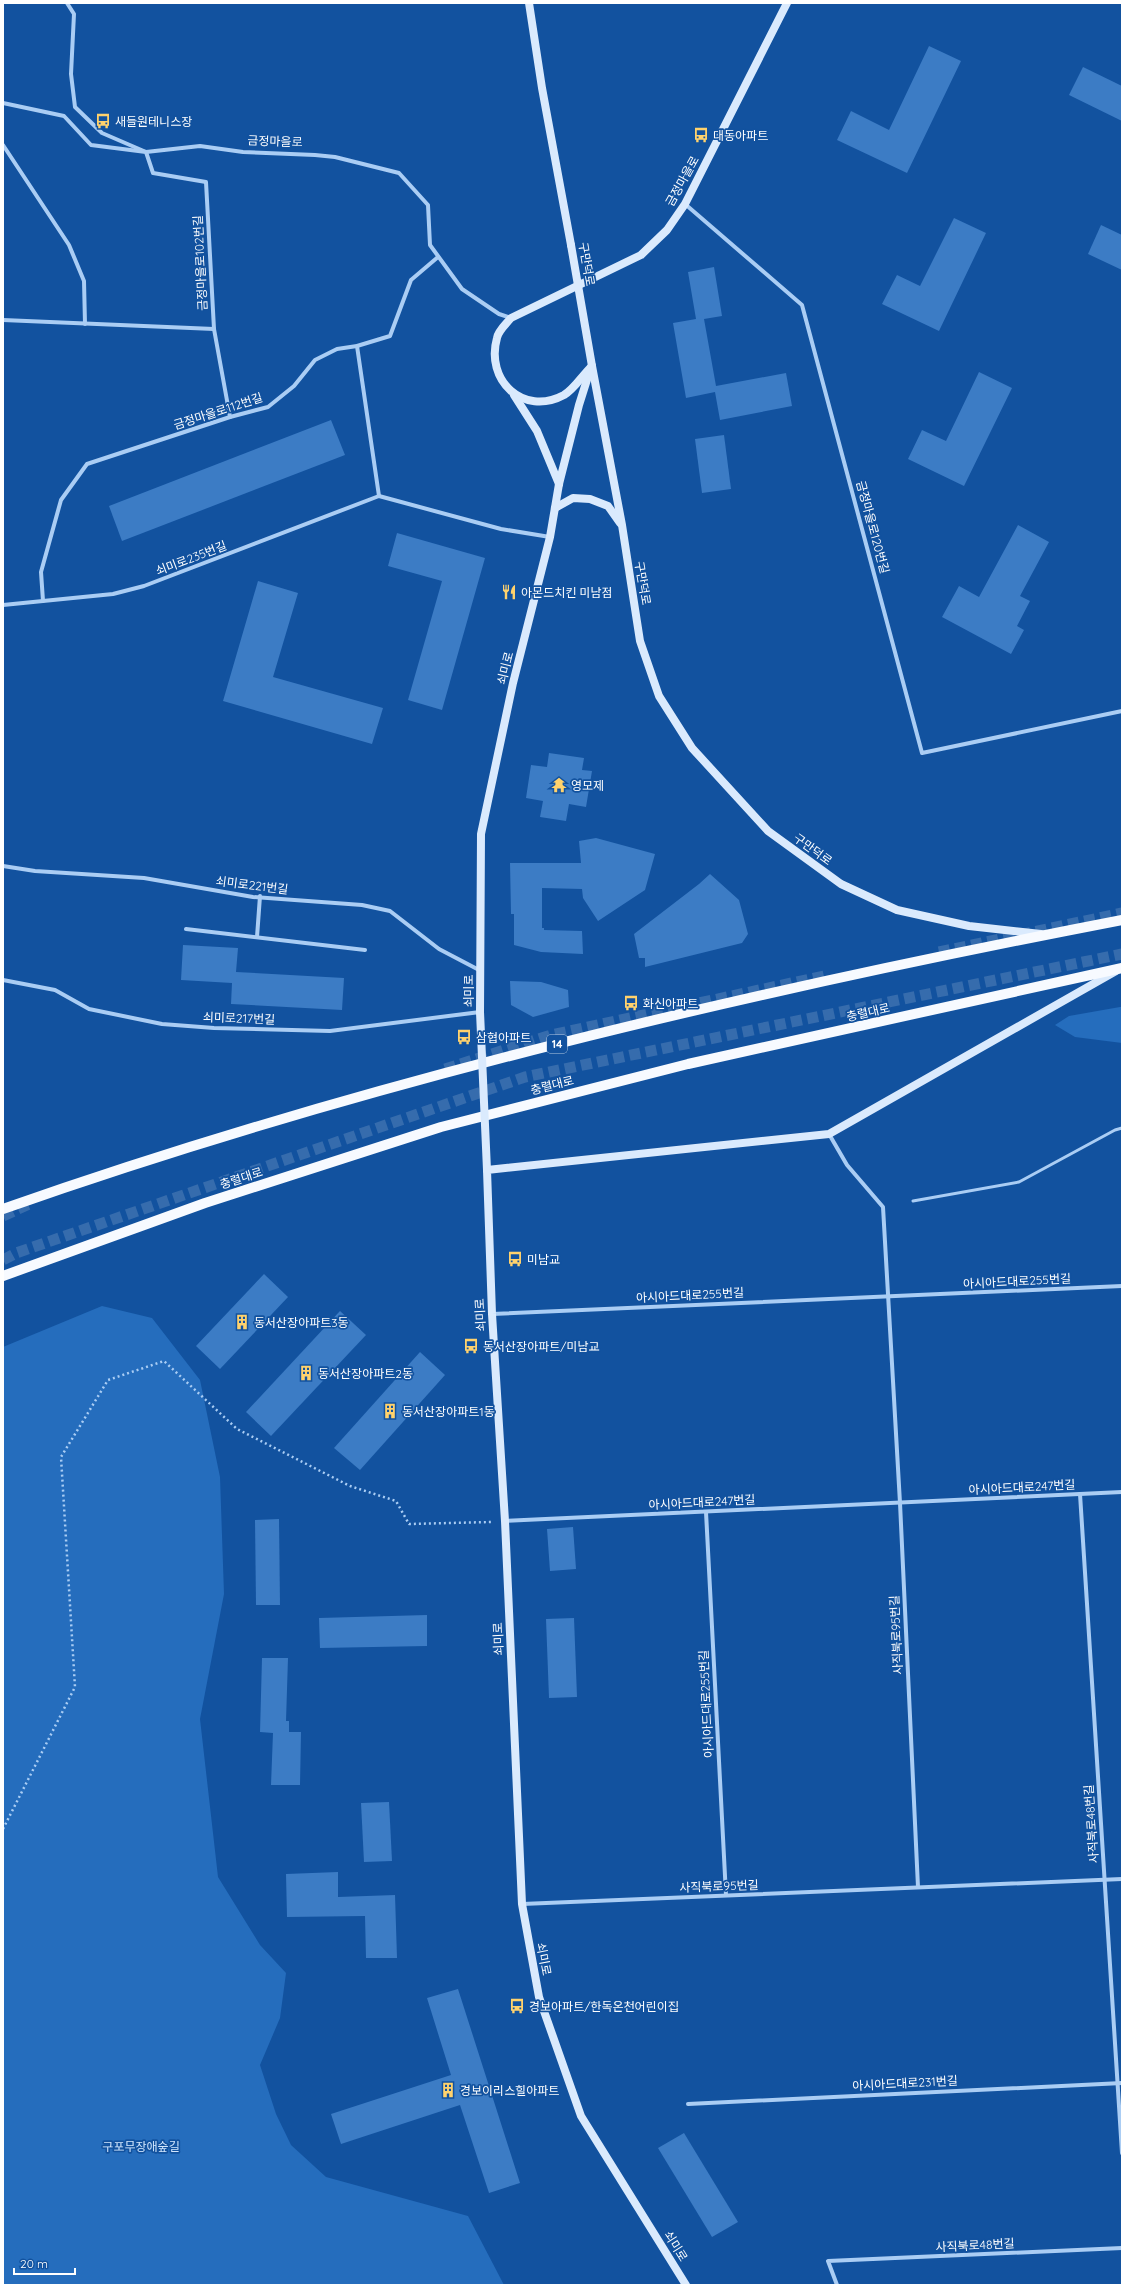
<svg xmlns="http://www.w3.org/2000/svg" width="1125" height="2288" font-family="Quicksand,'Noto Sans KR',sans-serif">
  <rect width="100%" height="100%" fill="#12529f"/>
  <g fill="#256dbd">
    <polygon points="1120,1007 1122,1007 1122,1043 1075,1037 1055,1025 1069,1016"/>
    <polygon points="102,1306 152,1318 200,1380 220,1477 224,1594 200,1719 218,1877 260,1945 286,1973 280,2018 260,2065 276,2114 291,2145 326,2177 468,2216 504,2285 3,2285 3,1347"/>
  </g>
  <g fill="#3c7cc5">
    <polygon points="929,46 961,61 907,173 837,140 851,111 889,130"/>
    <polygon points="1083,67 1122,86 1122,121 1069,95"/>
    <polygon points="954,218 986,233 939,331 882,304 897,275 920,286"/>
    <polygon points="1101,225 1122,235 1122,270 1088,254"/>
    <polygon points="714,267 722,316 704,319 716,386 786,373 792,406 720,420 715,392 686,398 673,323 696,319 688,272"/>
    <polygon points="979,372 1012,388 964,486 908,459 922,430 946,441"/>
    <polygon points="331,420 345,455 122,541 109,506"/>
    <polygon points="724,435 731,489 702,493 695,439"/>
    <polygon points="1018,525 1049,542 1020,596 1030,601 1017,626 1024,630 1011,654 942,617 959,586 979,597"/>
    <polygon points="397,533 485,558 442,710 408,700 442,581 388,566"/>
    <polygon points="258,581 298,593 273,677 383,708 372,744 223,701"/>
    <polygon points="549,753 584,758 582,770 592,771 586,807 569,804 566,821 540,817 543,801 526,798 531,765 547,767"/>
    <polygon points="596,838 655,854 645,890 598,921 583,898 582,889 542,888 542,928 544,928 544,930 582,931 583,954 541,952 514,945 514,914 511,914 510,863 581,863 579,841"/>
    <polygon points="710,874 739,900 748,934 742,943 645,967 645,958 639,958 634,934 699,884"/>
    <polygon points="183,945 238,948 236,972 344,978 342,1010 231,1004 232,983 181,980"/>
    <polygon points="510,981 541,982 568,990 569,1007 533,1017 511,1005"/>
    <polygon points="264,1274 288,1297 220,1369 196,1346"/>
    <polygon points="340,1311 366,1335 271,1436 246,1412"/>
    <polygon points="420,1352 445,1375 360,1470 334,1448"/>
    <polygon points="279,1519 280,1605 256,1605 255,1520"/>
    <polygon points="573,1527 576,1569 550,1571 547,1529"/>
    <polygon points="427,1615 427,1646 320,1648 319,1618"/>
    <polygon points="574,1618 577,1697 549,1698 546,1619"/>
    <polygon points="262,1658 288,1658 286,1721 289,1721 289,1732 301,1732 300,1785 271,1785 273,1733 260,1732"/>
    <polygon points="389,1802 392,1861 364,1862 361,1803"/>
    <polygon points="338,1872 338,1897 395,1895 397,1958 366,1958 365,1916 287,1917 286,1874"/>
    <polygon points="458,1989 520,2183 489,2193 460,2105 341,2144 331,2114 451,2075 427,1998"/>
    <polygon points="684,2133 738,2222 712,2237 658,2148"/>
  </g>
  <g fill="none" stroke-linecap="round" stroke-linejoin="round">
    <g stroke="#366cad" stroke-width="11" stroke-dasharray="11 5.5" stroke-linecap="butt">
      <polyline points="939,952 1122,913"/>
      <polyline points="445,1069 551,1035 824,976"/>
      <polyline points="3,1216 29,1204"/>
      <polyline points="3,1260 16,1253 525,1077 1122,954"/>
    </g>
    <polyline stroke="#aacdf4" stroke-width="2.5" stroke-dasharray="2 3" stroke-linecap="butt" points="3,1829 75,1687 61,1457 108,1380 164,1361 237,1429 350,1486 396,1501 409,1524 491,1522"/>
    <polyline stroke="#aacdf4" stroke-width="3" points="913,1201 1019,1182 1115,1130 1122,1128"/>
    <g stroke="#aacdf4" stroke-width="4">
      <polyline points="67,3 74,14 71,74 75,107 102,133 146,152 200,146 243,152 315,155 335,157 399,173 428,205 430,245 462,289 499,314 511,318"/>
      <polyline points="3,103 64,116 91,145 146,152 153,173 206,182 214,329 230,417"/>
      <polyline points="3,145 69,245 84,281 85,324"/>
      <polyline points="685,204 802,305 922,753 1122,711"/>
      <polyline points="3,320 214,329"/>
      <polyline points="357,346 379,496"/>
      <polyline points="43,601 41,572 61,500 87,464 230,417 268,407 294,386 315,360 337,349 357,346 390,336 411,280 438,257"/>
      <polyline points="3,605 113,594 144,586 379,496 501,529 550,537"/>
      <polyline points="3,866 35,871 144,878 253,897 362,905 390,911 439,949 481,971"/>
      <polyline points="186,929 365,950"/>
      <polyline points="257,937 260,896"/>
      <polyline points="3,980 55,990 89,1009 162,1024 214,1028 330,1031 480,1012"/>
      <polyline points="829,1134 847,1165 883,1207 900,1503 918,1887"/>
      <polyline points="492,1314 1122,1286"/>
      <polyline points="1080,1494 1122,2153"/>
      <polyline points="706,1512 726,1895"/>
      <polyline points="505,1521 1122,1492"/>
      <polyline points="522,1904 1122,1879"/>
      <polyline points="688,2104 1122,2083"/>
      <polyline points="837,2285 828,2261 1122,2248"/>
    </g>
    <g stroke="#daeafd" stroke-width="8">
      <polyline points="529,3 542,88 571,245"/>
      <polyline points="592,366 622,525 640,641 659,696 692,748 768,831 841,884 897,910 969,926 1041,934"/>
      <path d="M 590,368 C 582,376 574,389 564,395 C 523,417 485,380 497,338 C 498,331 506,324 511,318 L 641,255 L 667,230 L 685,204 L 787,3"/>
      <polyline points="514,395 537,431 559,484"/>
      <polyline points="555,508 573,498 590,499 608,506 620,523"/>
      <polyline points="480,1012 481,834 513,683 550,537 559,484 579,405 591,367"/>
      <polyline points="686,2285 581,2116 539,1997 522,1904 505,1521 492,1314 487,1170 829,1134 1116,971"/>
    </g>
    <g stroke="#f7faff" stroke-width="10">
      <path d="M 3,1209 C 367,1081 744,993 1122,920"/>
      <polyline points="3,1276 205,1203 441,1127 688,1064 1122,968"/>
    </g>
    <g stroke="#daeafd" stroke-width="8">
      <polyline points="571,245 592,366"/>
      <polyline points="480,1012 487,1170"/>
    </g>
  </g>
  <defs>
    <g id="bus-bare" transform="scale(1.2)"><path d="M-5-6H5V4H4V6H2V4H-2V6H-4V4H-5ZM-3.5-4V0h7V-4ZM-3.5 1.2v1.5H-2V1.2ZM2 1.2v1.5H3.5V1.2Z" fill="#ffd26d" stroke="#12529f" stroke-width="2.5" paint-order="stroke"/></g>
    <g id="restaurant-bare" transform="scale(1.2)"><path d="M-5-6h1v4h1v-4h1v4h1v-4h1v5L-1.5 .5V6h-2V.5L-5-1ZM5-6V6H3V1.5H1.5Q1.5-4 5-6Z" fill="#ffd26d" stroke="#12529f" stroke-width="2.5" paint-order="stroke"/></g>
    <g id="temple-bare" transform="scale(1.2)"><path d="M0-6L5-2H3V0L6.5 2.5H4V6H1.5V3h-3V6H-4V2.5H-6.5L-3 0V-2H-5Z" fill="#ffd26d" stroke="#12529f" stroke-width="2.5" paint-order="stroke"/></g>
    <g id="building-bare" transform="scale(1.2)"><path d="M-4-6H4V6H1V3H-1V6H-4ZM-2.5-4.3h1.7v1.8h-1.7ZM.8-4.3h1.7v1.8H.8ZM-2.5-1h1.7V.8h-1.7ZM.8-1h1.7V.8H.8Z" fill="#ffd26d" stroke="#12529f" stroke-width="2.5" paint-order="stroke"/></g>
  </defs>
  <g fill-rule="evenodd">
    <use href="#bus-bare" x="103" y="121"/>
    <use href="#bus-bare" x="701" y="135"/>
    <use href="#restaurant-bare" x="509" y="592"/>
    <use href="#temple-bare" x="559" y="785"/>
    <use href="#bus-bare" x="631" y="1003"/>
    <use href="#bus-bare" x="464" y="1037"/>
    <use href="#bus-bare" x="515" y="1259"/>
    <use href="#building-bare" x="242" y="1322"/>
    <use href="#bus-bare" x="471" y="1346"/>
    <use href="#building-bare" x="306" y="1373"/>
    <use href="#building-bare" x="390" y="1411"/>
    <use href="#bus-bare" x="517" y="2006"/>
    <use href="#building-bare" x="448" y="2090"/>
  </g>
  <g text-anchor="middle" dominant-baseline="central" stroke-width="3.5" stroke-linejoin="round" paint-order="stroke">
    <rect fill="#12529f" stroke="#b8cbe2" stroke-width="1" x="547" y="1035" width="20" height="18" rx="3"/>
    <g font-size="11" font-weight="bold" fill="#fff">
      <text x="557" y="1044">14</text>
    </g>
    <g font-size="12" fill="#fff" stroke="#12529f" text-anchor="start">
      <text x="115" y="121">새들원테니스장</text>
      <text x="713" y="135">대동아파트</text>
      <text x="521" y="592">아몬드치킨 미남점</text>
      <text x="571" y="785">영모제</text>
      <text x="643" y="1003">화신아파트</text>
      <text x="476" y="1037">삼협아파트</text>
      <text x="527" y="1259">미남교</text>
      <text x="254" y="1322">동서산장아파트3동</text>
      <text x="483" y="1346">동서산장아파트/미남교</text>
      <text x="318" y="1373">동서산장아파트2동</text>
      <text x="402" y="1411">동서산장아파트1동</text>
      <text x="529" y="2006">경보아파트/한독온천어린이집</text>
      <text x="460" y="2090">경보이리스힐아파트</text>
    </g>
    <g font-size="12" fill="#fff" stroke="#12529f">
      <text transform="translate(275 141) rotate(2)">금정마을로</text>
      <text transform="translate(682 181) rotate(-61)">금정마을로</text>
      <text transform="translate(200 263) rotate(-93)">금정마을로102번길</text>
      <text transform="translate(587 264) rotate(80)">구만덕로</text>
      <text transform="translate(218 411) rotate(-18)">금정마을로112번길</text>
      <text transform="translate(873 527) rotate(75)">금정마을로120번길</text>
      <text transform="translate(191 558) rotate(-21)">쇠미로235번길</text>
      <text transform="translate(643 583) rotate(80)">구만덕로</text>
      <text transform="translate(505 668) rotate(-76)">쇠미로</text>
      <text transform="translate(813 849) rotate(36)">구만덕로</text>
      <text transform="translate(252 885) rotate(7)">쇠미로221번길</text>
      <text transform="translate(468 991) rotate(-90)">쇠미로</text>
      <text transform="translate(868 1012) rotate(-13)">충렬대로</text>
      <text transform="translate(239 1018) rotate(2)">쇠미로217번길</text>
      <text transform="translate(552 1085) rotate(-14)">충렬대로</text>
      <text transform="translate(241 1178) rotate(-18)">충렬대로</text>
      <text transform="translate(1017 1281) rotate(-3)">아시아드대로255번길</text>
      <text transform="translate(690 1295) rotate(-3)">아시아드대로255번길</text>
      <text transform="translate(480 1315) rotate(-93)">쇠미로</text>
      <text transform="translate(1022 1487) rotate(-3)">아시아드대로247번길</text>
      <text transform="translate(702 1502) rotate(-3)">아시아드대로247번길</text>
      <text transform="translate(896 1635) rotate(-93)">사직북로95번길</text>
      <text transform="translate(498 1639) rotate(-92)">쇠미로</text>
      <text transform="translate(706 1704) rotate(-93)">아시아드대로255번길</text>
      <text transform="translate(1091 1824) rotate(-94)">사직북로48번길</text>
      <text transform="translate(719 1886) rotate(-2)">사직북로95번길</text>
      <text transform="translate(544 1959) rotate(79)">쇠미로</text>
      <text transform="translate(905 2083) rotate(-3)">아시아드대로231번길</text>
      <text transform="translate(975 2245) rotate(-3)">사직북로48번길</text>
      <text transform="translate(676 2246) rotate(58)">쇠미로</text>
    </g>
    <g font-size="12" fill="#d2e7fe" stroke="#12529f">
      <text x="141" y="2146">구포무장애숲길</text>
    </g>
  </g>
  <rect width="1125" height="2288" fill="none" stroke="#ffffff" stroke-width="8"/>
  <path d="M14 2268v6h61v-6" fill="none" stroke="#ffffff" stroke-width="2"/>
  <text x="20" y="2268" font-size="12" fill="#ffffff" stroke="#12529f" stroke-width="3" paint-order="stroke">20 m</text>
</svg>
